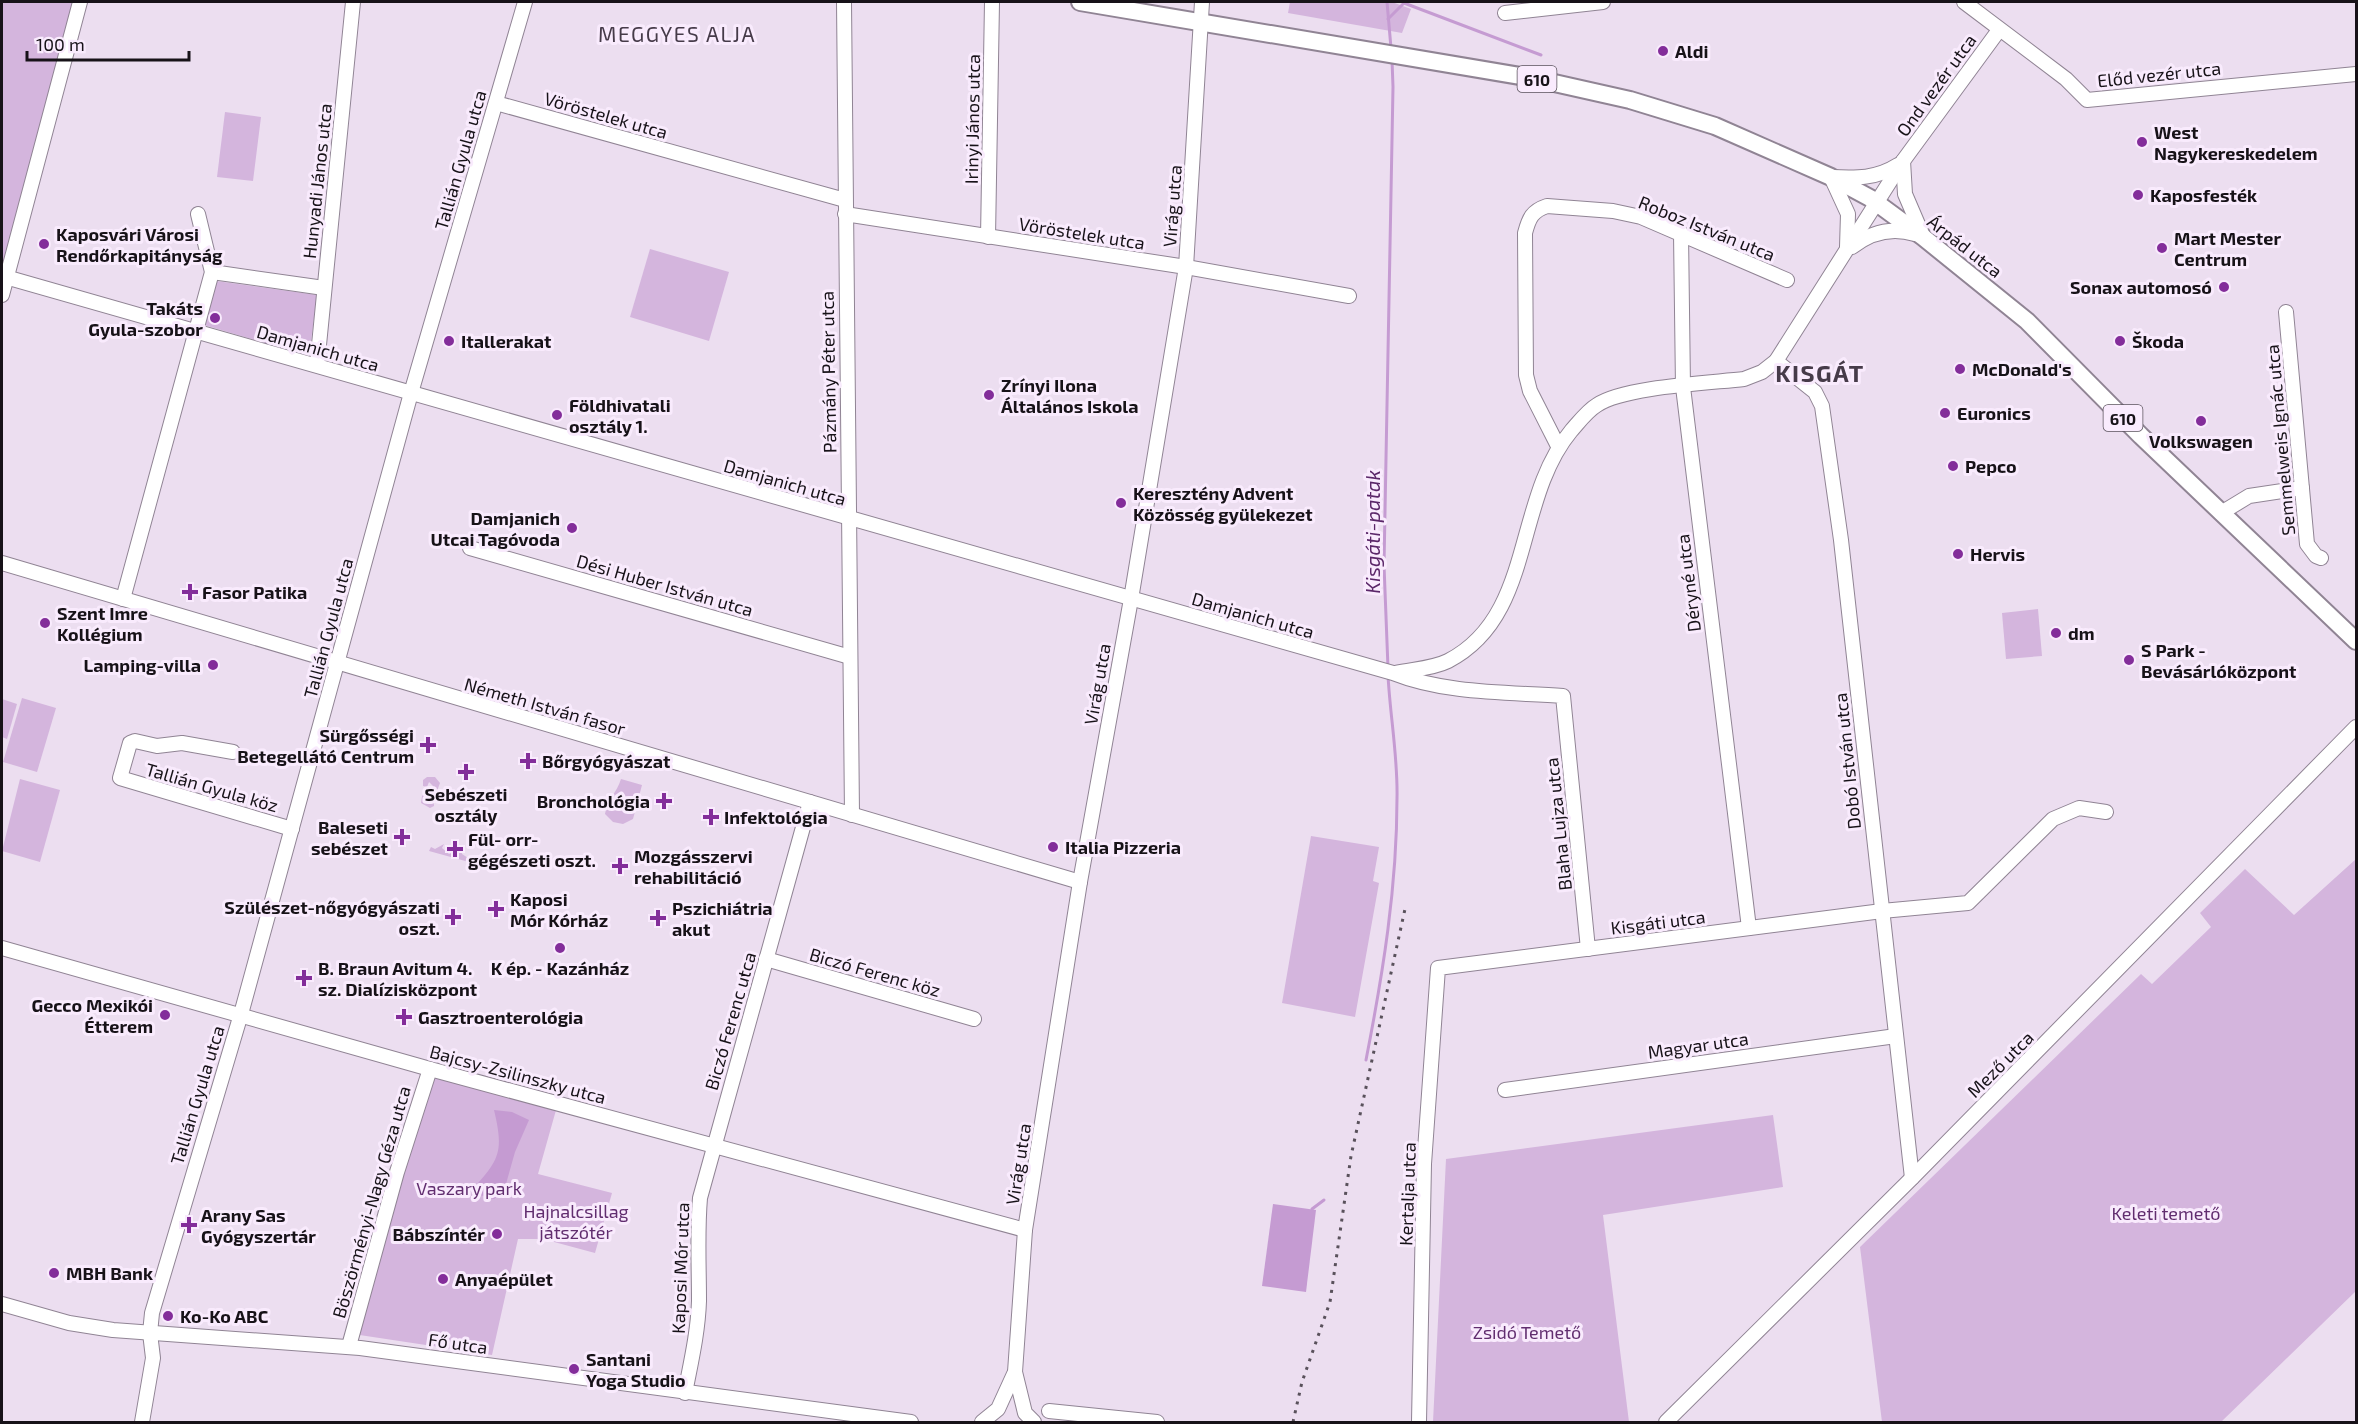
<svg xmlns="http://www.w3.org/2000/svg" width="2358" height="1424" font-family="'Exo 2',sans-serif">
  <rect width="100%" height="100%" fill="#ecdef0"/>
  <g fill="#d4b5dd">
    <polygon points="2,2 74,2 2,267"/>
    <polygon points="1290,2 1392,2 1411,9 1402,33 1288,13"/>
    <polygon points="225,112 261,117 253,181 217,177"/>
    <polygon points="650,249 729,272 709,341 630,317"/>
    <polygon points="216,281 317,295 309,356 204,325"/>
    <polygon points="2038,609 2042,656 2006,659 2002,613"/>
    <polygon points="22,698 56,708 37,772 3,762"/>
    <polygon points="2,699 17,704 7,739 2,737"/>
    <polygon points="427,777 435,777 440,783 437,791 427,799 428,802 434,802 434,806 430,808 421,803 422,796 433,786 429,782 427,787 423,786 423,780"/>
    <polygon points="20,779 60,790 40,862 2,851"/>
    <path d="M 621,779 L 642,785 L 633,819 L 623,824 L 613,822 L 605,814 C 607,801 617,792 621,779 Z"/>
    <polygon points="1311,836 1379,847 1373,881 1379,883 1355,1017 1282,1003"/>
    <polygon points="444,844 442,848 449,854 461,849 462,854 468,858 483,856 483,862 487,867 429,851 431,847 435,849"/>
    <polygon points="2356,859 2356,1291 2221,1422 1882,1422 1860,1247 2141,974 2152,984 2211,927 2200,913 2245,869 2294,915"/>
    <polygon points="430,1069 558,1103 538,1174 612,1193 595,1253 543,1239 518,1239 492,1355 353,1334"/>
    <polygon points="1773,1115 1783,1187 1603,1215 1629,1422 1433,1422 1446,1159"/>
  </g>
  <g fill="#c59bd2">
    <path d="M 494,1110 L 512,1112 L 529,1120 L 515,1152 L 504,1191 L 494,1199 L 470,1192 C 500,1160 504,1152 494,1110 Z"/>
    <polygon points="1273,1204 1316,1210 1306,1292 1262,1286"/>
  </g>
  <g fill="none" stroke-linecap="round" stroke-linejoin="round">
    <g stroke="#c59bd2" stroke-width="3">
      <polyline points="1387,2 1391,48"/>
      <polyline points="1388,19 1404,3 1541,55"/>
      <polyline points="1388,668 1384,565 1393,87 1392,60"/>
      <path d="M 1366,1060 C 1383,973 1397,887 1397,798 C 1398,757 1390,716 1388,675"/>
      <polyline points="1312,1209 1324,1200"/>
    </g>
    <g stroke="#908494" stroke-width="16">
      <g id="minor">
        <polyline points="844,2 852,815"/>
        <polyline points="1964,2 2066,79 2087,100 2356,74"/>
        <polyline points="1505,13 1603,2"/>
        <polyline points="496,103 845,200"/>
        <polyline points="1903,161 1905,194 1923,236"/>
        <polyline points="845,214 1186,267 1349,296"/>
        <polyline points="1681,233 1683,387 1749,928"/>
        <polyline points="988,237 992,2"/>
        <path d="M 1847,247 L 1848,214 L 1831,177 C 1856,178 1876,179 1898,165"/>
        <path d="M 1852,247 C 1871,232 1892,227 1915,234"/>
        <polyline points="212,272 324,288"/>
        <path d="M 2,276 L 1393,673 C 1446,694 1506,692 1563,696 L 1588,949"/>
        <polyline points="2,295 80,2"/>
        <polyline points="2286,312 2307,544 2316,556 2321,558"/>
        <polyline points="1776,361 1815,392 1822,406 1841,540 1912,1178"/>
        <polyline points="317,365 353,2"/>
        <path d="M 1558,446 L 1530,391 L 1526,375 L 1525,233 C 1529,218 1532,211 1547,206 L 1613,211 L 1641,217 L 1787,280"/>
        <polyline points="2221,513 2249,496 2302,488"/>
        <polyline points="470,548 850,657"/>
        <polyline points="2,563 1080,882"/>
        <polyline points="123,599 212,272 198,214"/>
        <path d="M 1395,673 C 1412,669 1432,669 1448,661 C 1535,616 1513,501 1571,431 C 1579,422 1587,411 1597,405 C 1623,387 1709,383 1744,379 L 1762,372 L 1776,361 L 1903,161 L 1999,30"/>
        <polyline points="233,752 182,743 157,746 135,741 130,743 120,778 292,829"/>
        <polyline points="2,948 430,1069 1025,1230"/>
        <polyline points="766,959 974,1019"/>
        <polyline points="1505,1090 1896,1036"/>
        <polyline points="2,1304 69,1323 113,1330 360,1348 911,1422"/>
        <polyline points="349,1346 397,1172 430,1069"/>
        <path d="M 685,1393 C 691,1362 698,1332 699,1301 C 699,1266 697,1233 700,1198 L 810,802"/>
        <polyline points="1049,1411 1157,1422"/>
        <polyline points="142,1422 153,1358 150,1333 152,1313 241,1014 411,393 525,2"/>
        <polyline points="982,1422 998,1409 1014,1374"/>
        <polyline points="1034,1422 1025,1413 1015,1372 1025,1230 1080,882 1131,599 1186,267 1202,2"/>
        <polyline points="1419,1422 1424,1164 1438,968 1882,911 1968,903 2053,819 2079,808 2106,812"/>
        <polyline points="1666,1422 1912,1178 2356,727"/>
      </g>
    </g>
    <g stroke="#908494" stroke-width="20">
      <polyline id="major" points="1080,2 1532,78 1630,100 1715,126 1831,177 1870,198 1923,237 2027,321 2141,436 2356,641"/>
    </g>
    <use href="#minor" stroke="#fff" stroke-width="14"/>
    <use href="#major" stroke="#fff" stroke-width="16"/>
    <polyline stroke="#59515b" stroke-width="3" stroke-dasharray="3 6" stroke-linecap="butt" points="1293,1422 1302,1382 1330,1302 1351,1156 1405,909"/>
  </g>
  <g fill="#832d9a" stroke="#f9ebfd" stroke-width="2">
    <circle cx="1663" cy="51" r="6"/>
    <circle cx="2142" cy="142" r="6"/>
    <circle cx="2138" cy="195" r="6"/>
    <circle cx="44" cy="244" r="6"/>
    <circle cx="2162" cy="248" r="6"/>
    <circle cx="2224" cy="287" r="6"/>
    <circle cx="215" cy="318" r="6"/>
    <circle cx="449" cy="341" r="6"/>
    <circle cx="2120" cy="341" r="6"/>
    <circle cx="1960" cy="369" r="6"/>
    <circle cx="989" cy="395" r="6"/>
    <circle cx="1945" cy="413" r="6"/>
    <circle cx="557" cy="415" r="6"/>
    <circle cx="2201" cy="421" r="6"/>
    <circle cx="1953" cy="466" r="6"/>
    <circle cx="1121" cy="503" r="6"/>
    <circle cx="572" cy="528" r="6"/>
    <circle cx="1958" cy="554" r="6"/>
    <path d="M187 583h6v6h6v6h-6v6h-6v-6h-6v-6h6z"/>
    <circle cx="45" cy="623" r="6"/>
    <circle cx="2056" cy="633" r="6"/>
    <circle cx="2129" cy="660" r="6"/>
    <circle cx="213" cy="665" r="6"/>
    <path d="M425 736h6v6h6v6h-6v6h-6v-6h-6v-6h6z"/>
    <path d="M525 752h6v6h6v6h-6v6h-6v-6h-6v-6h6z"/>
    <path d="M463 763h6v6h6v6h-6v6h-6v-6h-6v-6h6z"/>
    <path d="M661 792h6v6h6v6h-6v6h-6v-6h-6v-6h6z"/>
    <path d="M708 808h6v6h6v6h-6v6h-6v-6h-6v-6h6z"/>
    <path d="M399 828h6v6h6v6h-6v6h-6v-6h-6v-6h6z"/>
    <circle cx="1053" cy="847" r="6"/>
    <path d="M452 840h6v6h6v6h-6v6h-6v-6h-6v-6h6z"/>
    <path d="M617 857h6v6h6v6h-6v6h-6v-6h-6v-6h6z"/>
    <path d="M493 900h6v6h6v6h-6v6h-6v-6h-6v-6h6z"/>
    <path d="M450 908h6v6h6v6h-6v6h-6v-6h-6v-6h6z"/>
    <path d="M655 909h6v6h6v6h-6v6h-6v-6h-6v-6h6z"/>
    <circle cx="560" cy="948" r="6"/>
    <path d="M301 969h6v6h6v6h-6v6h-6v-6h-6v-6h6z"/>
    <circle cx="165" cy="1015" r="6"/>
    <path d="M401 1008h6v6h6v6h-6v6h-6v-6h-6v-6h6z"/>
    <path d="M186 1216h6v6h6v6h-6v6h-6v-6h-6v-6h6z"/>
    <circle cx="497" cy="1234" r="6"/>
    <circle cx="54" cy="1273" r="6"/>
    <circle cx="443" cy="1279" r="6"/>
    <circle cx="168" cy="1316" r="6"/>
    <circle cx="574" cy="1369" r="6"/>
  </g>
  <g text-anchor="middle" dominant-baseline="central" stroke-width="6" stroke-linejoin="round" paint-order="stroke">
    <g fill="#f9ebfd" stroke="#5b535d" stroke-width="1.5">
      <rect x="1517.5" y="66" width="39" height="26" rx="4.5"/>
      <rect x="2103.5" y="405" width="39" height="26" rx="4.5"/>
    </g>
    <g font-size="16" font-weight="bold" fill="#171218">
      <text x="1537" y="79">610</text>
      <text x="2123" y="418">610</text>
    </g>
    <g font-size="18" font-weight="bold" fill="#171218" stroke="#f9ebfd" text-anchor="start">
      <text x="1675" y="51">Aldi</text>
      <text x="2154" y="132">West<tspan x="2154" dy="21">Nagykereskedelem</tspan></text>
      <text x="2150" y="195">Kaposfesték</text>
      <text x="56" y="234">Kaposvári Városi<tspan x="56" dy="21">Rendőrkapitányság</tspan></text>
      <text x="2174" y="238">Mart Mester<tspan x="2174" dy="21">Centrum</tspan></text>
      <text x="2212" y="287" text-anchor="end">Sonax automosó</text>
      <text x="203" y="308" text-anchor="end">Takáts<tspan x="203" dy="21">Gyula-szobor</tspan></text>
      <text x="461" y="341">Itallerakat</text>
      <text x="2132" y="341">Škoda</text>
      <text x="1972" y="369">McDonald's</text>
      <text x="1001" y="385">Zrínyi Ilona<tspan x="1001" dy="21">Általános Iskola</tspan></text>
      <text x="569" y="405">Földhivatali<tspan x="569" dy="21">osztály 1.</tspan></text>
      <text x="1957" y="413">Euronics</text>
      <text x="2201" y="441" text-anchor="middle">Volkswagen</text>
      <text x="1965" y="466">Pepco</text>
      <text x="1133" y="493">Keresztény Advent<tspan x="1133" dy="21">Közösség gyülekezet</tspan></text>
      <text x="560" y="518" text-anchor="end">Damjanich<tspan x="560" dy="21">Utcai Tagóvoda</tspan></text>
      <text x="1970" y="554">Hervis</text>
      <text x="202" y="592">Fasor Patika</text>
      <text x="57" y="613">Szent Imre<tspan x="57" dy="21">Kollégium</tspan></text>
      <text x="2068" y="633">dm</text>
      <text x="2141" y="650">S Park -<tspan x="2141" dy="21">Bevásárlóközpont</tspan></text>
      <text x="201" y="665" text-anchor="end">Lamping-villa</text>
      <text x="414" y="735" text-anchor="end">Sürgősségi<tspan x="414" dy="21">Betegellátó Centrum</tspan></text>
      <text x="542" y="761">Bőrgyógyászat</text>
      <text x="466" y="794" text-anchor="middle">Sebészeti<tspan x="466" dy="21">osztály</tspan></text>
      <text x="650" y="801" text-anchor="end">Bronchológia</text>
      <text x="724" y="817">Infektológia</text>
      <text x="388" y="827" text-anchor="end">Baleseti<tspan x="388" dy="21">sebészet</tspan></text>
      <text x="468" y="839">Fül- orr-<tspan x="468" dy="21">gégészeti oszt.</tspan></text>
      <text x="1065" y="847">Italia Pizzeria</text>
      <text x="634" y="856">Mozgásszervi<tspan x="634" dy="21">rehabilitáció</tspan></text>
      <text x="510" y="899">Kaposi<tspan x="510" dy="21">Mór Kórház</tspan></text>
      <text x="440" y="907" text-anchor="end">Szülészet-nőgyógyászati<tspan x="440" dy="21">oszt.</tspan></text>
      <text x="672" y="908">Pszichiátria<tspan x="672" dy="21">akut</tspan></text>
      <text x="318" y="968">B. Braun Avitum 4.<tspan x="318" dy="21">sz. Dialízisközpont</tspan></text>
      <text x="560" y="968" text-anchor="middle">K ép. - Kazánház</text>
      <text x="153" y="1005" text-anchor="end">Gecco Mexikói<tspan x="153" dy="21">Étterem</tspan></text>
      <text x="418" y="1017">Gasztroenterológia</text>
      <text x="201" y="1215">Arany Sas<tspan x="201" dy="21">Gyógyszertár</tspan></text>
      <text x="485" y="1234" text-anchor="end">Bábszíntér</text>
      <text x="66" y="1273">MBH Bank</text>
      <text x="455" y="1279">Anyaépület</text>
      <text x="180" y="1316">Ko-Ko ABC</text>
      <text x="586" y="1359">Santani<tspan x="586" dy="21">Yoga Studio</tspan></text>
    </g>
    <g font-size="18" fill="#171218" stroke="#f9ebfd">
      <text transform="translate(2159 74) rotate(-6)">Előd vezér utca</text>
      <text transform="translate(1936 85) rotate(-54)">Ond vezér utca</text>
      <text transform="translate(606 115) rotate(16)">Vöröstelek utca</text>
      <text transform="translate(972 119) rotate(-89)">Irinyi János utca</text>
      <text transform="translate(460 160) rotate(-74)">Tallián Gyula utca</text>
      <text transform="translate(317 181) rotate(-84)">Hunyadi János utca</text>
      <text transform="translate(1172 206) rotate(-86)">Virág utca</text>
      <text transform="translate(1707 228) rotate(22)">Roboz István utca</text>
      <text transform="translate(1082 233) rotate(9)">Vöröstelek utca</text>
      <text transform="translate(1965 246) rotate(38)">Árpád utca</text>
      <text transform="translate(318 348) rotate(16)">Damjanich utca</text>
      <text transform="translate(828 372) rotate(-91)">Pázmány Péter utca</text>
      <text transform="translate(2280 440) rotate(-95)">Semmelweis Ignác utca</text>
      <text transform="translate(785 482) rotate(16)">Damjanich utca</text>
      <text transform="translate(1688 583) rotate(-97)">Déryné utca</text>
      <text transform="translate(665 585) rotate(16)">Dési Huber István utca</text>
      <text transform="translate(1253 615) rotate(16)">Damjanich utca</text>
      <text transform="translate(328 628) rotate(-75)">Tallián Gyula utca</text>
      <text transform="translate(1097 684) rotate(-80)">Virág utca</text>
      <text transform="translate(545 706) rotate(16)">Németh István fasor</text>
      <text transform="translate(1847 761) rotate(-96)">Dobó István utca</text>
      <text transform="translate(212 787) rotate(16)">Tallián Gyula köz</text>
      <text transform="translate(1558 824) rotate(-96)">Blaha Lujza utca</text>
      <text transform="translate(1658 922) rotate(-7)">Kisgáti utca</text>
      <text transform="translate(875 972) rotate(16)">Biczó Ferenc köz</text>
      <text transform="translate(730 1021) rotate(-74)">Biczó Ferenc utca</text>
      <text transform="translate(1698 1045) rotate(-8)">Magyar utca</text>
      <text transform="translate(2000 1064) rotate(-45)">Mező utca</text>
      <text transform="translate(518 1074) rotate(15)">Bajcsy-Zsilinszky utca</text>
      <text transform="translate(197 1095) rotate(-73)">Tallián Gyula utca</text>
      <text transform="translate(1018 1164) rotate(-81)">Virág utca</text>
      <text transform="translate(1407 1194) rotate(-88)">Kertalja utca</text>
      <text transform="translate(371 1202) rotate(-74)">Böszörményi-Nagy Géza utca</text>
      <text transform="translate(680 1268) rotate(-88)">Kaposi Mór utca</text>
      <text transform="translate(458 1343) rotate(8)">Fő utca</text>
    </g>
    <g font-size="18" fill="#612d6f" stroke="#f9ebfd">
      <text x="469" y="1188">Vaszary park</text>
      <text x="576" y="1211">Hajnalcsillag<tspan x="576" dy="21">játszótér</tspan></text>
      <text x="2166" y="1213">Keleti temető</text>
      <text x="1527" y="1332">Zsidó Temető</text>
    </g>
    <g font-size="20" font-style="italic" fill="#5b2769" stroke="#f9ebfd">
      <text transform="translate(1372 532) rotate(-90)">Kisgáti-patak</text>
    </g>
    <g font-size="21" letter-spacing="1.5" fill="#463b49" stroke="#f9ebfd">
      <text x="677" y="33">MEGGYES ALJA</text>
    </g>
    <g font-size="24" font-weight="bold" letter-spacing="1.5" fill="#463b49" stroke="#f9ebfd">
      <text x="1820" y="372">KISGÁT</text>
    </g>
  </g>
  <rect width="2358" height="1424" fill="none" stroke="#171218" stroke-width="6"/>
  <path d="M27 51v9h162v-9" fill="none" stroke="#171218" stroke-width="3"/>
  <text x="36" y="51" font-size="18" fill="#171218" stroke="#f9ebfd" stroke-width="4.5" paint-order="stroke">100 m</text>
</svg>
